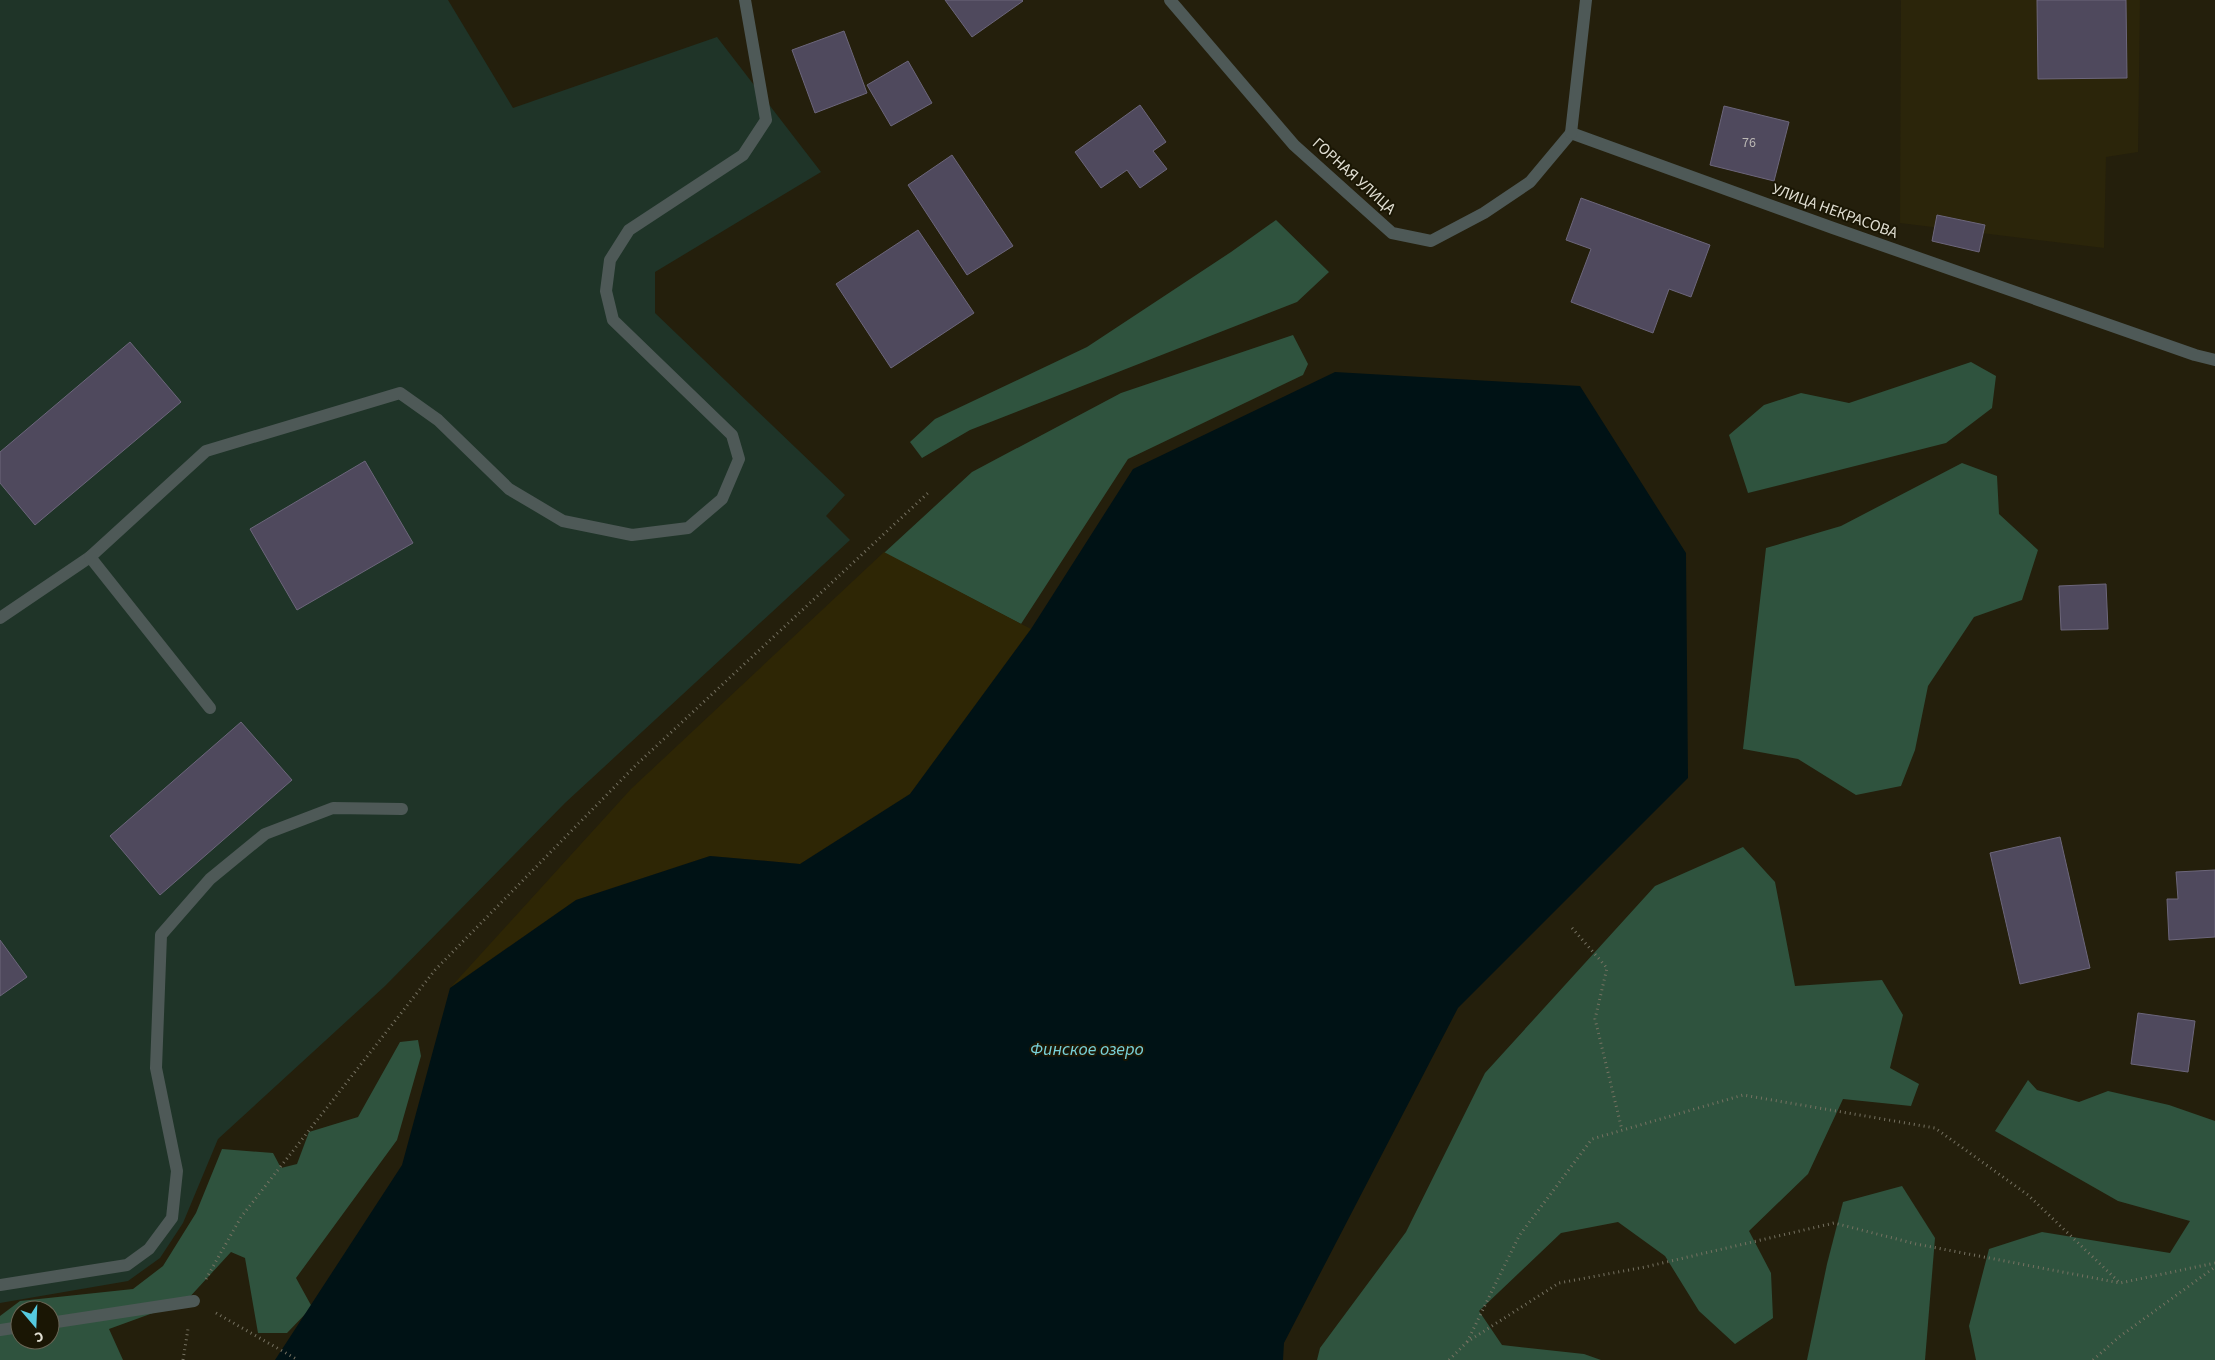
<svg xmlns="http://www.w3.org/2000/svg" width="2215" height="1360" font-family="'Source Sans 3',sans-serif">
  <rect width="100%" height="100%" fill="#241f0c"/>
  <polygon fill="#2b250a" points="1901,0 2140,0 2138,152 2106,157 2104,248 1900,223"/>
  <polygon fill="#1f3428" points="0,0 448,0 513,108 717,37 821,172 655,272 655,313 845,495 826,516 850,540 565,803 385,986 218,1139 183,1223 160,1258 128,1281 0,1303"/>
  <g fill="#2f533e" fill-rule="evenodd">
    <polygon points="1276,220 1329,272 1297,302 970,430 922,458 910,442 935,419 1087,347 1231,252"/>
    <polygon points="1293,335 1308,364 1303,375 1128,459 1021,624 884,553 972,472 1121,393"/>
    <polygon points="1971,362 1996,376 1992,408 1946,443 1748,493 1729,435 1764,405 1801,393 1849,403"/>
    <polygon points="1962,463 1997,476 1999,514 2038,550 2022,600 1974,617 1928,686 1915,750 1901,786 1856,795 1798,759 1743,749 1766,548 1841,526"/>
    <polygon points="1743,847 1775,882 1795,986 1882,980 1903,1015 1890,1068 1919,1084 1911,1106 1843,1099 1808,1174 1749,1231 1771,1273 1773,1318 1735,1344 1699,1311 1665,1256 1618,1222 1561,1233 1479,1311 1502,1345 1584,1354 1601,1360 1317,1360 1320,1348 1406,1232 1485,1073 1655,886"/>
    <path d="M 418,1040 L 421,1056 L 397,1140 L 296,1278 L 312,1307 L 287,1333 L 258,1333 L 245,1258 L 231,1252 L 186,1301 L 109,1329 L 123,1360 L 0,1360 L 0,1316 L 20,1301 L 133,1289 L 163,1266 L 196,1213 L 222,1149 L 273,1153 L 281,1168 L 297,1164 L 309,1132 L 358,1117 L 400,1042 ZM 20,1310 L 50,1310 L 50,1340 L 20,1340 Z"/>
    <polygon points="2028,1080 2037,1090 2079,1102 2108,1091 2169,1105 2215,1121 2215,1360 1976,1360 1969,1326 1989,1249 2042,1232 2170,1253 2190,1221 2118,1201 1995,1131"/>
    <polygon points="1902,1186 1935,1238 1925,1360 1807,1360 1827,1264 1843,1202"/>
  </g>
  <polygon fill="#2e2605" points="884,552 1031,629 910,794 800,864 710,856 576,900 450,988 631,789"/>
  <polygon fill="#001215" points="1335,372 1580,386 1686,553 1688,778 1458,1008 1284,1343 1283,1360 275,1360 402,1165 450,988 576,900 710,856 800,864 910,794 1031,629 1133,469"/>
  <g fill="#4f495d" stroke="#6c667b">
    <polygon points="945,0 1022,0 1023,1 972,37"/>
    <polygon points="2037,0 2126,0 2127,78 2038,79"/>
    <polygon points="844,31 867,93 815,113 792,50"/>
    <polygon points="908,61 932,103 891,126 867,85"/>
    <polygon points="1140,105 1166,142 1153,151 1167,169 1140,188 1127,170 1101,188 1075,152"/>
    <polygon points="1724,106 1789,122 1774,181 1710,165"/>
    <polygon points="952,155 1013,246 967,275 908,185"/>
    <polygon points="1581,198 1710,245 1691,297 1669,289 1653,333 1571,302 1591,249 1566,240"/>
    <polygon points="1937,215 1985,225 1979,252 1932,241"/>
    <polygon points="918,230 974,313 891,368 836,284"/>
    <polygon points="130,342 181,402 35,525 0,483 0,452"/>
    <polygon points="365,461 413,543 297,610 250,529"/>
    <polygon points="2106,584 2108,629 2061,630 2059,586"/>
    <polygon points="241,722 292,780 160,895 110,836"/>
    <polygon points="2060,837 2090,968 2020,984 1990,853"/>
    <polygon points="2215,870 2215,937 2169,940 2167,899 2178,899 2176,872"/>
    <polygon points="0,940 27,977 0,996"/>
    <polygon points="2138,1013 2195,1021 2188,1072 2131,1064"/>
  </g>
  <g fill="none" stroke-linecap="round" stroke-linejoin="round">
    <g stroke="#767262" stroke-width="3" stroke-dasharray="1 4" stroke-linecap="butt">
      <polyline points="1572,928 1607,968 1595,1019 1622,1130"/>
      <polyline points="206,1279 241,1217 435,970 636,765 929,492"/>
      <polyline points="216,1313 298,1360"/>
      <polyline points="1467,1342 1519,1236 1592,1139 1743,1095 1935,1128 2028,1195 2120,1283"/>
      <polyline points="183,1360 188,1329"/>
      <polyline points="1449,1360 1467,1342 1559,1283 1645,1267 1834,1223 1916,1244 2120,1283 2215,1263"/>
      <polyline points="2093,1360 2119,1337 2215,1267"/>
    </g>
    <g stroke="#4e5957" stroke-width="12">
      <polyline points="1170,0 1294,145 1392,233 1431,241 1484,213 1530,182 1571,133"/>
      <polyline points="1571,133 1833,228 2195,355 2215,360"/>
      <polyline points="1571,133 1586,0"/>
      <polyline points="0,618 90,557"/>
      <polyline points="210,708 90,557 206,451 400,393 438,420 509,489 563,521 632,535 688,528 722,499 739,459 732,435 613,320 606,291 610,260 629,230 743,155 766,120 745,0"/>
      <polyline points="0,1285 127,1265 149,1249 172,1218 177,1171 156,1068 161,935 210,879 265,834 333,808 402,809"/>
      <polyline points="50,1323 194,1301"/>
      <polyline points="0,1330 20,1327"/>
    </g>
  </g>
  <g text-anchor="middle" dominant-baseline="central" stroke-width="4" stroke-linejoin="round" paint-order="stroke">
    <g font-size="14" fill="#bcb9b5">
      <text x="1749" y="143">76</text>
    </g>
    <g font-size="16" fill="#e0ded2" stroke="#1a1604">
      <text transform="translate(1354 176) rotate(42)">ГОРНАЯ УЛИЦА</text>
      <text transform="translate(1835 211) rotate(20)">УЛИЦА НЕКРАСОВА</text>
    </g>
    <g font-size="18" font-style="italic" fill="#78d0d8" stroke="#1a1604">
      <text x="1087" y="1049">Финское озеро</text>
    </g>
  </g>
  <g transform="translate(35 1325) rotate(161)"><circle r="24" fill="#1a1604" stroke="#696656"/>
  <path d="M0-4L9 19L0 12L-9 19Z" fill="#55cae0"/>
  <text y="-8" font-size="14" font-weight="bold" text-anchor="middle" fill="#e0ded2">С</text>
  </g>
</svg>
